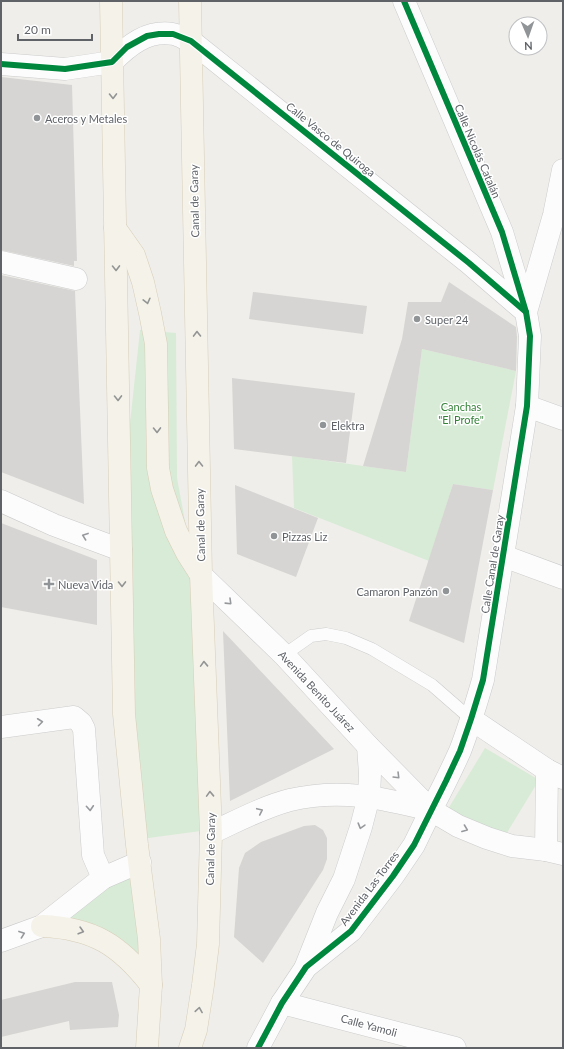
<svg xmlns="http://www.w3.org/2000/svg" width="564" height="1049" font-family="Lato,sans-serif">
  <rect width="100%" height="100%" fill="#efeeea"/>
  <g fill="#d8ebd6">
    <polygon points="140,330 176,333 177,478 188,538 208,830 141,839 116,554"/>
    <polygon points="422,349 516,371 493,490 453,484 429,561 294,508 292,456 406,472"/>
    <polygon points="485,748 539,780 502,841 448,809"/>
    <polygon points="136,872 148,980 59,926 103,881"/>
  </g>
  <g fill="#d6d5d3">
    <polygon points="1,77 72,85 77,261 74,261 74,266 1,250"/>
    <polygon points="1,275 75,291 84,504 1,472"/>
    <polygon points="449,282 516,327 517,337 516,371 422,349 406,472 363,466 402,339 408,302 441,302"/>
    <polygon points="253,292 367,306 363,334 249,319"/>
    <polygon points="232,378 355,393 346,463 234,449"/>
    <polygon points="453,484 493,490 464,643 409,621"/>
    <polygon points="235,485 318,518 296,577 237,554"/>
    <polygon points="1,523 97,560 97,625 1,607"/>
    <polygon points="223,631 334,749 230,801"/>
    <polygon points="315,825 323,830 327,838 327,859 323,870 263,963 234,937 239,868 245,853 261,842 304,826"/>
    <polygon points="75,982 112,982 119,1015 118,1027 70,1030 69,1021 1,1037 1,1000"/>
  </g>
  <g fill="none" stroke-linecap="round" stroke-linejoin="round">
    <g stroke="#cbcccc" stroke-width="13">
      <polyline id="lane" points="284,655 311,636 326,634 346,638 372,649 432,685 471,719"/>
    </g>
    <g stroke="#cbcccc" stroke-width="23">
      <g id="street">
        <polyline points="404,1 502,232 526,312"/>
        <polyline points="1,64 65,69 112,62"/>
        <polyline points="1,262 76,279"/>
        <polyline points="526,312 554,215 563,170"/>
        <polyline points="527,406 563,419"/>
        <polyline points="503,556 563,578"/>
        <polyline points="1,727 74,717 81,723 84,729 93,855 103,878"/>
        <polyline points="546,850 547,770"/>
        <polyline points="306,966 327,913 344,879 361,827 369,796 370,774 368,746"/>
        <polyline points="282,1003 455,1048"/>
        <polyline points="258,1048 282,1003 306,967 351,931 393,876 414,845 431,810 458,826 487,838 512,846 546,850 563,854"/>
      </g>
    </g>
    <g stroke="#cacacb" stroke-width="23">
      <g id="secondary">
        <path d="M 112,62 C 129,45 147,30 173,34 C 179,35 185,39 191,41 L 469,263 L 526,312 L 530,336 L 527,406 L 483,680 C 476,704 469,728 460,751 C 451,771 441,791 431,810"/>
        <polyline points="1,501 54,525 121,550"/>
        <polyline points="201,575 284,655 368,746 431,810"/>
        <polyline points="471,719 547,770 563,778"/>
        <path d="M 211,833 C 237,821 263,807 290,800 C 340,788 382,798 431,810"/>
        <polyline points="1,941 42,926 103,878 140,862"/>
      </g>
    </g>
    <g stroke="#d7ceb8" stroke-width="23">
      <g id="primary">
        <polyline points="111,1 124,714 137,845 149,939 151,985 147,1048"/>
        <polyline points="190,1 201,575 211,833 208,944 203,985 196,1030 190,1048"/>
        <polyline points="115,228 134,255 143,282 150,313 156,344 158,468 162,489 176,531 187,553 201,575"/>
        <path d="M 42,926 C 93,928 120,945 151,985"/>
      </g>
    </g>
    <use href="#lane" stroke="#fdfcfc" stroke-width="12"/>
    <use href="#street" stroke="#fdfcfc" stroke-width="22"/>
    <use href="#secondary" stroke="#fdfcfc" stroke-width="22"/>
    <use href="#primary" stroke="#f4f2e9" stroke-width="22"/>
    <g stroke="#fff" stroke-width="8">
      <g id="cycleway">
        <polyline points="1,64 65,69 112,62 127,47 147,36 159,34 173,34 191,41 469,263 526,312"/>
        <polyline points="258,1048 282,1003 306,967 351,931 393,876 414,845 446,781 460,751 471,719 483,680 527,406 530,336 526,312 502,232 404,1"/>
      </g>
    </g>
    <use href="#cycleway" stroke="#00873e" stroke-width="6"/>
  </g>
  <defs><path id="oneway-chevron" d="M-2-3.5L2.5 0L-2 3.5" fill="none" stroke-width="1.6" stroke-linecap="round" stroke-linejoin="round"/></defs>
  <g stroke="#939595">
    <use href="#oneway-chevron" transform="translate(113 96) rotate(89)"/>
    <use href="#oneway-chevron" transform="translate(116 268) rotate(89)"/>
    <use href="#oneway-chevron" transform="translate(147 301) rotate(76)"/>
    <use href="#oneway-chevron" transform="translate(197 334) rotate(-91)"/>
    <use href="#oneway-chevron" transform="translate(118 398) rotate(89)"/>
    <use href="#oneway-chevron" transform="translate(157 430) rotate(89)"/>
    <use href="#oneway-chevron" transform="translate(199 464) rotate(-91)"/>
    <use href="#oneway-chevron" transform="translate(122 584) rotate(89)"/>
    <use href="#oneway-chevron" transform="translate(204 664) rotate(-92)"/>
    <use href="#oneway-chevron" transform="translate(210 794) rotate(-92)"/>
    <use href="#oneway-chevron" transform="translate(81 931) rotate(16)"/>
    <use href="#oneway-chevron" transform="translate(199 1010) rotate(-81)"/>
  </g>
  <g stroke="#96999c">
    <use href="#oneway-chevron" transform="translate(85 536) rotate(-160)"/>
    <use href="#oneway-chevron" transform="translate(229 602) rotate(44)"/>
    <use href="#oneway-chevron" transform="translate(40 722) rotate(-7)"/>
    <use href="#oneway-chevron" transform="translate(397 776) rotate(45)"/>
    <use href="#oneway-chevron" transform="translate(90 808) rotate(86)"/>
    <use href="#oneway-chevron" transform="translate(260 811) rotate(-25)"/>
    <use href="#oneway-chevron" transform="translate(361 826) rotate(106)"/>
    <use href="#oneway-chevron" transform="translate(465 829) rotate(21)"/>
    <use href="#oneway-chevron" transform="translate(22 934) rotate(-20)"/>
  </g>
  <g fill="#919496" stroke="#fff" stroke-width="1.5">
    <circle cx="37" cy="118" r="4"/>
    <circle cx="417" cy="319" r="4"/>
    <circle cx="323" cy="425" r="4"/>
    <circle cx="274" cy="536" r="4"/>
    <path d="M47 578h4v4h4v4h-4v4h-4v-4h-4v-4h4z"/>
    <circle cx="446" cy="591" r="4"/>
  </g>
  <g text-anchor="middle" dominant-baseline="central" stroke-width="3" stroke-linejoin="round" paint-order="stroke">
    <g font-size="11" fill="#5f6368" stroke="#fff" text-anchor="start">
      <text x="45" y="118">Aceros y Metales</text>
      <text x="425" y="319">Super 24</text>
      <text x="331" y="425">Elektra</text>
      <text x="282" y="536">Pizzas Liz</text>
      <text x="58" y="584">Nueva Vida</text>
      <text x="438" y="591" text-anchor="end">Camaron Panzón</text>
    </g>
    <g font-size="11" fill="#5f6368" stroke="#fff">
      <text transform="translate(331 139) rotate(39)">Calle Vasco de Quiroga</text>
      <text transform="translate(478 151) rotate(67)">Calle Nicolás Catalán</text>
      <text transform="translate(194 201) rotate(-91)">Canal de Garay</text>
      <text transform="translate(200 525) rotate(-91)">Canal de Garay</text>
      <text transform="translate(492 564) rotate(-81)">Calle Canal de Garay</text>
      <text transform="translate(317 691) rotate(47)">Avenida Benito Juárez</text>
      <text transform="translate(210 849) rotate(-89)">Canal de Garay</text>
      <text transform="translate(369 888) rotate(-53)">Avenida Las Torres</text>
      <text transform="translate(369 1025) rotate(15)">Calle Yamoli</text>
    </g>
    <g font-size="11" fill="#348238" stroke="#fff">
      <text x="461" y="406">Canchas<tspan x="461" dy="13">"El Profe"</tspan></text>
    </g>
  </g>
  <rect width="564" height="1049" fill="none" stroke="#5f6368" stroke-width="4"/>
  <g transform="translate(528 36) rotate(178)"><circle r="19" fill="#ffffff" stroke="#bfc1c3"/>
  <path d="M0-3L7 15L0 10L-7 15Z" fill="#919496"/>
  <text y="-6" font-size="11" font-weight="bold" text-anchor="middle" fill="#5f6368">N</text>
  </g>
  <path d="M18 34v6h74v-6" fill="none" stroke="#5f6368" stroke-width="2"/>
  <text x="24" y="34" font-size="12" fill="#5f6368" stroke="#ffffff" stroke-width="3" paint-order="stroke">20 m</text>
</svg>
